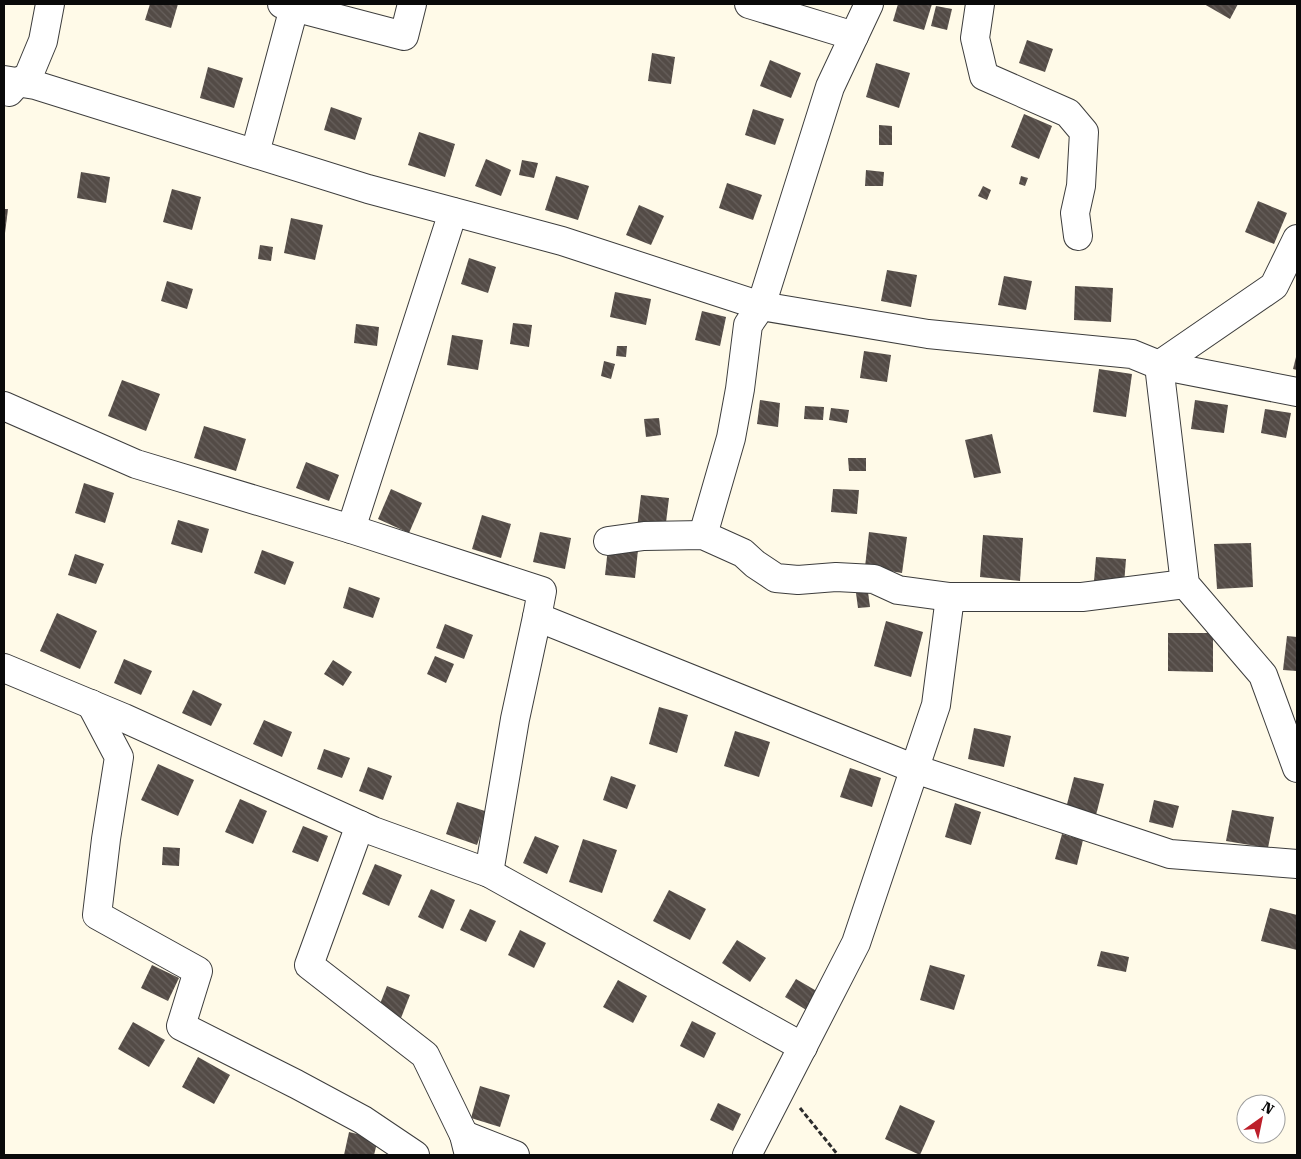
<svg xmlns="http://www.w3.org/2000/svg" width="1301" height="1159" font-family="'Roboto Serif',serif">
  <defs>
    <pattern id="building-back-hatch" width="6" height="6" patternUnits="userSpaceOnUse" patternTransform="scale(1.25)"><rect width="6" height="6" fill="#534b46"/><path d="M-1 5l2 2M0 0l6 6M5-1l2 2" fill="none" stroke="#67605c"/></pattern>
  </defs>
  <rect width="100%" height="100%" fill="#fffae8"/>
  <g fill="url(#building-back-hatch)">
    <polygon points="150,4 178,4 171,28 145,20"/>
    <polygon points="898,4 932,4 924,30 893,21"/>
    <polygon points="1204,4 1238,4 1230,19"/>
    <polygon points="936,6 952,9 947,30 931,26"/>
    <polygon points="1027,40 1053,49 1045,72 1019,63"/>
    <polygon points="652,53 675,57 671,84 648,81"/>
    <polygon points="770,60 801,73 791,98 760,86"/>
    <polygon points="876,63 910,73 899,108 866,97"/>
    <polygon points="208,67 243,78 234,108 200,98"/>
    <polygon points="331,107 362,118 355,140 324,130"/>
    <polygon points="753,109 784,119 775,145 745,135"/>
    <polygon points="1024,114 1052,126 1039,159 1011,147"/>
    <polygon points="879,125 892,126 892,145 879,145"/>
    <polygon points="419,132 455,144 445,177 408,165"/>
    <polygon points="486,159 511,170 501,196 475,186"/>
    <polygon points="522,160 538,163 534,178 519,175"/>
    <polygon points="866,170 884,172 883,186 865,186"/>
    <polygon points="81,172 110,177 106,203 77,198"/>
    <polygon points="556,176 589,186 578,220 545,210"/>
    <polygon points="1021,176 1028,178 1025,186 1019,184"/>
    <polygon points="727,183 762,195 753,220 719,208"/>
    <polygon points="983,186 991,190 987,200 978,196"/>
    <polygon points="172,189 201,197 192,230 163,222"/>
    <polygon points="1258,201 1287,213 1274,244 1245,232"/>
    <polygon points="639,205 664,216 651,245 626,235"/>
    <polygon points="4,209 8,209 5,233 4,233"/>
    <polygon points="291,218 323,225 315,260 284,253"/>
    <polygon points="260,245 273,247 271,261 258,259"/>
    <polygon points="469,258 496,267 488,293 461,284"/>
    <polygon points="887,270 917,275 911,307 881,301"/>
    <polygon points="1004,276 1032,281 1026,310 998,305"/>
    <polygon points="167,281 193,289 187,309 161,301"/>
    <polygon points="1075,286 1113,288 1111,322 1074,320"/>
    <polygon points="615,292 651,299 646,325 610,317"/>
    <polygon points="702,311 726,317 720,346 695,340"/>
    <polygon points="513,323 532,325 529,347 510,344"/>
    <polygon points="356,324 379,327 377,346 354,343"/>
    <polygon points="452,335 483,340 478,370 447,365"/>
    <polygon points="617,346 627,346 626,357 616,356"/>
    <polygon points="864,351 891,355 887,382 860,378"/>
    <polygon points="1297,353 1297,370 1293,369"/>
    <polygon points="604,361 615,364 611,379 601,376"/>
    <polygon points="1099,369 1132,374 1126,417 1093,412"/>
    <polygon points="122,380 160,394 146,431 108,416"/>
    <polygon points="760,400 780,403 778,427 757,424"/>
    <polygon points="1195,400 1228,405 1224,433 1191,429"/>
    <polygon points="805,406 824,407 823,420 804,419"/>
    <polygon points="831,408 849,410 847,423 829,420"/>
    <polygon points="1265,409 1291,413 1286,438 1261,433"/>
    <polygon points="659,418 661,435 646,437 644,419"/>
    <polygon points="204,426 246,439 236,471 194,458"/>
    <polygon points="992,434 1001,473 974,478 965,440"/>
    <polygon points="848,458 866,458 866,471 849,471"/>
    <polygon points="306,462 339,475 329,501 296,488"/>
    <polygon points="84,483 114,493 105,523 75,513"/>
    <polygon points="391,489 422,503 409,533 378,519"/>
    <polygon points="833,489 859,490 857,514 831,512"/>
    <polygon points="641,495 669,498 665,531 637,528"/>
    <polygon points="482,515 511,524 501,558 472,549"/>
    <polygon points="178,520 209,529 202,553 171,544"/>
    <polygon points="540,532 571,538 565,569 533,562"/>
    <polygon points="869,532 907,537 902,573 865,567"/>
    <polygon points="983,535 1023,538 1020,581 980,577"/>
    <polygon points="1251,543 1253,587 1217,589 1214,544"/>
    <polygon points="608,548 638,550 635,578 605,575"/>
    <polygon points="262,550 294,562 285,585 254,573"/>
    <polygon points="75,554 104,564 96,584 68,575"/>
    <polygon points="1096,557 1126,559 1124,584 1094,581"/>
    <polygon points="349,587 380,598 373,618 343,608"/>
    <polygon points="868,592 870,607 858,608 856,593"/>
    <polygon points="57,613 97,631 80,669 40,651"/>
    <polygon points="886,621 923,632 911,677 874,666"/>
    <polygon points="445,624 473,635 464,659 436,648"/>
    <polygon points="1168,633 1213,633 1213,672 1168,671"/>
    <polygon points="1287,636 1297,637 1297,671 1283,670"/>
    <polygon points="435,656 454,664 446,683 427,674"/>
    <polygon points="124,659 152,671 141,695 114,683"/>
    <polygon points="333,660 352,672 343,686 324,674"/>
    <polygon points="193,690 222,704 211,726 182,713"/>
    <polygon points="659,707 688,715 677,753 649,744"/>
    <polygon points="264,720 292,732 282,757 253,744"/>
    <polygon points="974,728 1011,736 1004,767 968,759"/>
    <polygon points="735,731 770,742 759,777 724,766"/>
    <polygon points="324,749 350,758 342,778 317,769"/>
    <polygon points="158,764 194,780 178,816 141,800"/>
    <polygon points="368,767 392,776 383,800 359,791"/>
    <polygon points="850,768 881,778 872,807 840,797"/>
    <polygon points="611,776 636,785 627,809 603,800"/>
    <polygon points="1074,777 1104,784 1096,815 1066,808"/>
    <polygon points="240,799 267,811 253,844 225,832"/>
    <polygon points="1154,800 1179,806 1173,828 1149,822"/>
    <polygon points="457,802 488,812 477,845 446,834"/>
    <polygon points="955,803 981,812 971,845 945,837"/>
    <polygon points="1232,810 1274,817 1268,848 1226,841"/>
    <polygon points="303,826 328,836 318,862 292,852"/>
    <polygon points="1062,834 1083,840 1077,865 1055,859"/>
    <polygon points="535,836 559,846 547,874 523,863"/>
    <polygon points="583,839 617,850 602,893 569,882"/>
    <polygon points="163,847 180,848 179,866 162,865"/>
    <polygon points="375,864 402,875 389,906 362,894"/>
    <polygon points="431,889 455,900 443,929 418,917"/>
    <polygon points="669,890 706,909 690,940 653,921"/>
    <polygon points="1270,908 1297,915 1297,950 1261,941"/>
    <polygon points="470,909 496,921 486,942 460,930"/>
    <polygon points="520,930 546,943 534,968 508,955"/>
    <polygon points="737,940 766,958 750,982 722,963"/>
    <polygon points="1101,951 1129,957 1126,972 1097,966"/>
    <polygon points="152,965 179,978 168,1001 141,988"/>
    <polygon points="930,965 965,975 954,1010 920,1000"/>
    <polygon points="796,979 820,993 808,1011 785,997"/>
    <polygon points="618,980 647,996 633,1023 603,1007"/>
    <polygon points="387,986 410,995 401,1018 378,1009"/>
    <polygon points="692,1021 716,1033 704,1058 680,1046"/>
    <polygon points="133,1022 165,1040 149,1067 118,1049"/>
    <polygon points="198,1057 230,1075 214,1104 182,1087"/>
    <polygon points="480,1086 510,1095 500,1127 471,1118"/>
    <polygon points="718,1103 741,1114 733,1131 710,1120"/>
    <polygon points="900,1105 935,1121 920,1155 885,1139"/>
    <polygon points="349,1132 378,1139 374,1155 344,1155"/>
  </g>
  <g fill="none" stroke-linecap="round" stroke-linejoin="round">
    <g stroke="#3d3d3d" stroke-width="30">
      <g id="minor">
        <polyline points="282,4 404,36 412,4"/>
        <polyline points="749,4 854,36"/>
        <polyline points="980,4 975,38 984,76 1068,113 1084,132 1081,186 1075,213 1078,236"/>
        <polyline points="4,80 35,85 368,189 562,241 761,306 928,334 1132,354 1159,365 1297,392"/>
        <polyline points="9,92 18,82 28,77 43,41 50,4"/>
        <polyline points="255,153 295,4"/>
        <polyline points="1159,365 1185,584 1263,675 1297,768"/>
        <polyline points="1159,365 1274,286 1297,239"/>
        <polyline points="4,406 136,464 351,529 542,591 537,617 915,769 1170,854 1297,864"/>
        <polyline points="351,529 453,212"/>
        <polyline points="703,535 731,438 740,389 748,325 761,306 830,87 869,4"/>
        <polyline points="608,541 644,536 703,535 743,553 755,564 776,578 798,580 836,577 874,579 898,590 950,597 1082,597 1185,584"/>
        <polyline points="4,668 124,718 373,831 489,873 803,1047"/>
        <polyline points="91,704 119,757 106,839 97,915 198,971 181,1026 296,1084 363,1120 415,1155"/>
        <polyline points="360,825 309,965 425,1055 464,1135"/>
        <polyline points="489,873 515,719 537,617"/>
        <polyline points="469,1155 464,1135 515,1155"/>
        <polyline points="747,1155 856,943 936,705 950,597"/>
      </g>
    </g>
    <polyline stroke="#2c2c2c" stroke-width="3" stroke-dasharray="5 2.5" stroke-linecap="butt" points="800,1108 838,1155"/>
    <use href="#minor" stroke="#fff" stroke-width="28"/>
  </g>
  <rect width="1301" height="1159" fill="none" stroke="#0a0a0a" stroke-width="10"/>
  <g transform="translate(1261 1119) rotate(33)"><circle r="24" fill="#ffffff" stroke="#9d9d9d"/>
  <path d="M0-4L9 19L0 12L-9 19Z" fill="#bd1f2a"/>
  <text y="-8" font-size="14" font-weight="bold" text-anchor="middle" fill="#0a0a0a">N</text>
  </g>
</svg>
